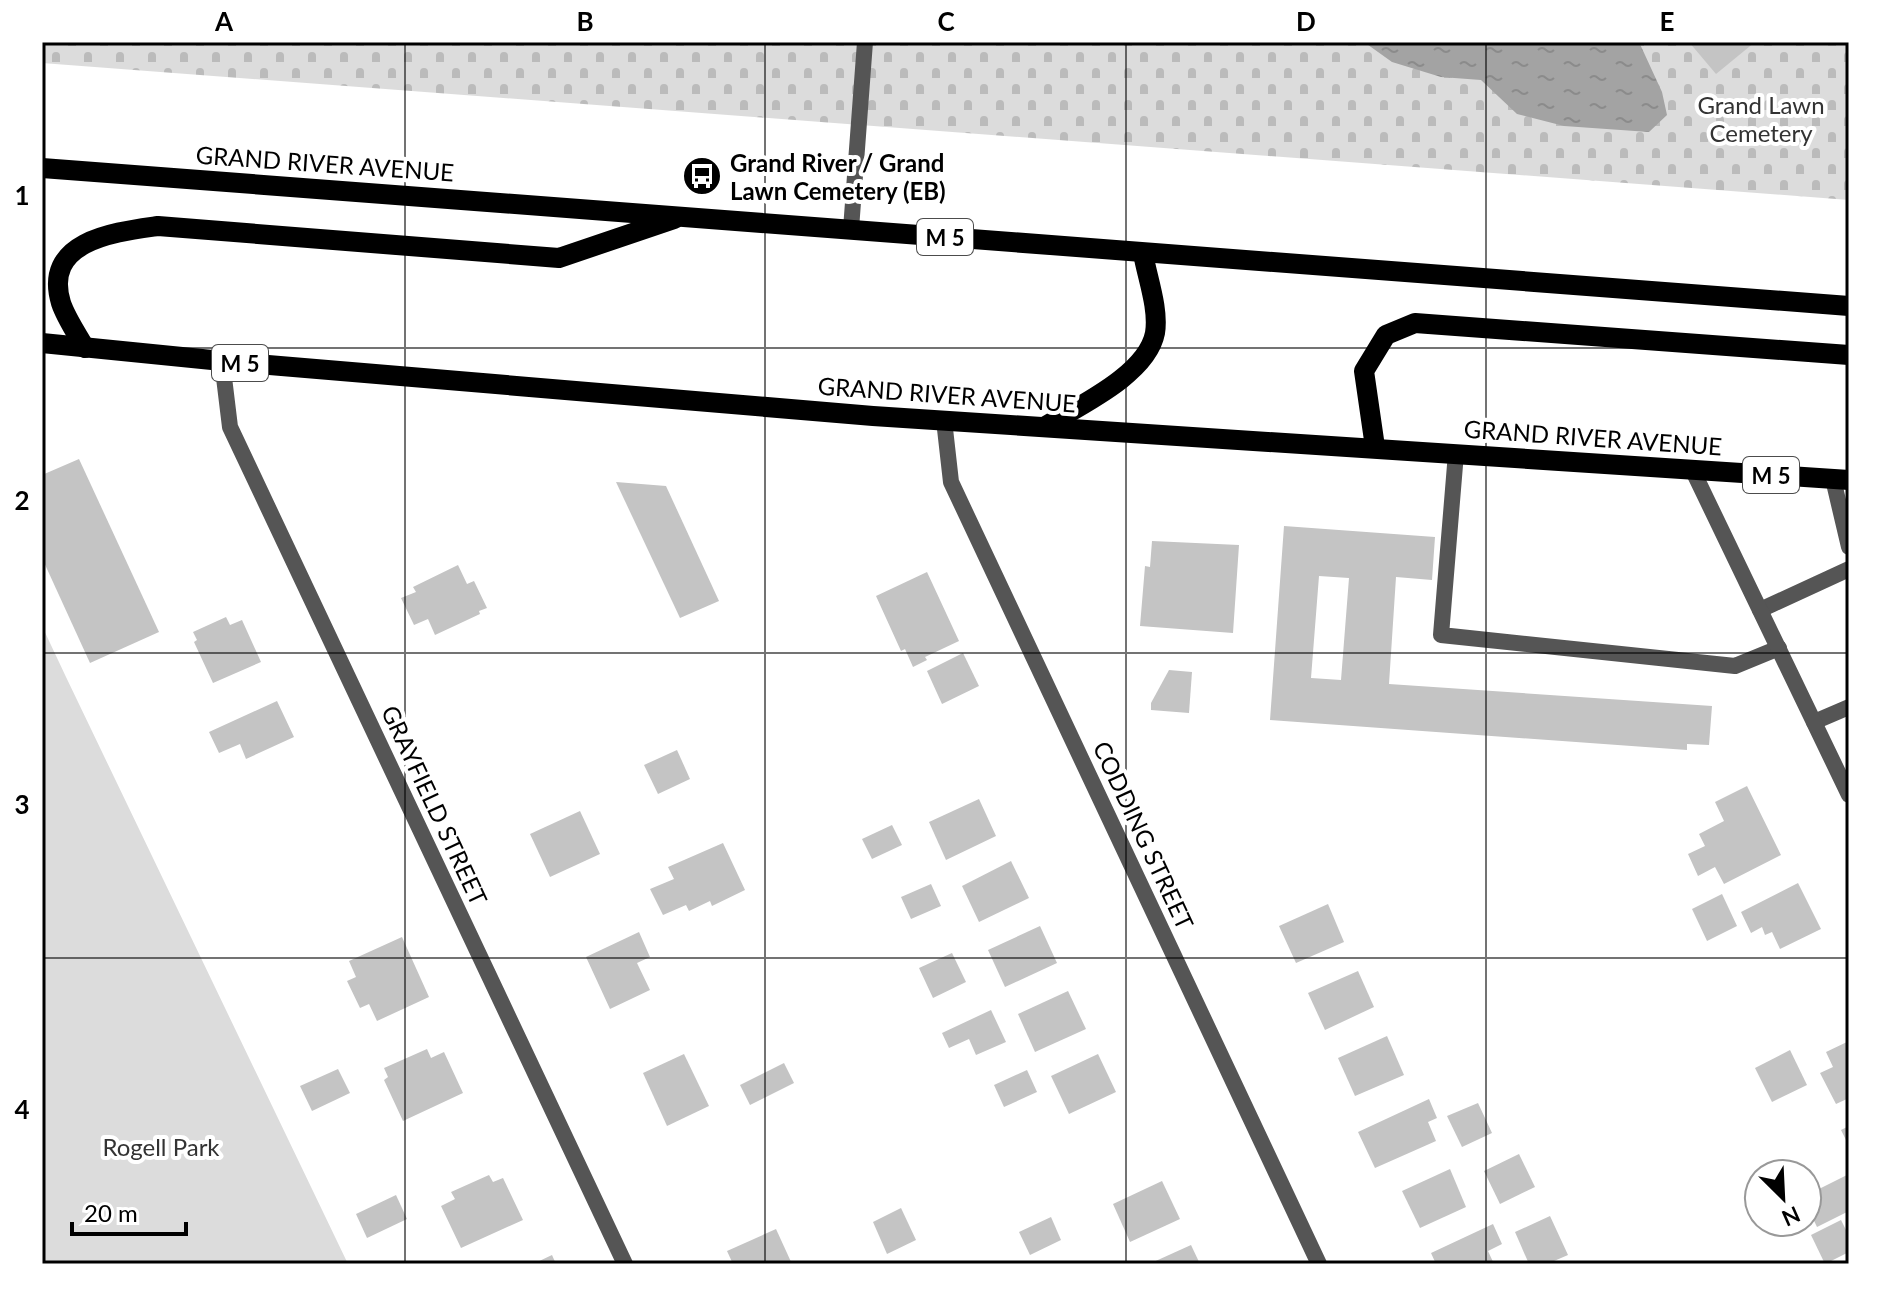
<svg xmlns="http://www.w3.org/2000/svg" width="1891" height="1306" font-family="Lato,sans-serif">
  <defs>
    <pattern id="cemetery-stones" width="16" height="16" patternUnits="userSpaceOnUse" patternTransform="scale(2)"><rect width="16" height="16" fill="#dcdcdc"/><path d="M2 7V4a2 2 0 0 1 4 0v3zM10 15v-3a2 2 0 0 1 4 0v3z" fill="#bbb"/></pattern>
    <pattern id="water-ripples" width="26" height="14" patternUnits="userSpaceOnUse" patternTransform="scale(2)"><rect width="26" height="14" fill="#a3a3a3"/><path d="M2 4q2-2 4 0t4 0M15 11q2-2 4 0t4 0" fill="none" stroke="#8b8b8b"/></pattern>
  </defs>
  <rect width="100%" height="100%" fill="#fff"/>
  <polygon fill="#dcdcdc" points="42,626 66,677 348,1264 42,1264"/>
  <polygon fill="url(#cemetery-stones)" points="42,42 1849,42 1849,200 42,63"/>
  <polygon fill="url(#water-ripples)" points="1364,42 1639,42 1662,92 1667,115 1649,132 1564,126 1517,114 1481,80 1441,77 1392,62"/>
  <g fill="#c4c4c4" fill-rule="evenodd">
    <polygon points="1689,42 1755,42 1716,74"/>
    <polygon points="79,459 159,632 90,663 42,558 42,475"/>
    <polygon points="616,482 666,486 719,601 680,618"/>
    <path d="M 1284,526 L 1435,537 L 1432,580 L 1396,577 L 1389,684 L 1712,706 L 1709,745 L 1687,744 L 1687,750 L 1270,720 ZM 1319,576 L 1349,578 L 1341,680 L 1311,678 Z"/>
    <polygon points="1152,541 1239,545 1233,633 1140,626 1145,566 1150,567"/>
    <polygon points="458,565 467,584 474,581 487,608 479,611 480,614 435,635 428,619 414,625 401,598 416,592 413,587"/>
    <polygon points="927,572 959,641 925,657 927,660 913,667 905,649 901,651 876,596"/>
    <polygon points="226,617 230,625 242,620 261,662 213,683 194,642 197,640 193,632"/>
    <polygon points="963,653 979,686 942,704 927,671"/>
    <polygon points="1169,670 1192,672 1189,713 1151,710 1151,703"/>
    <polygon points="277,701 294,737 246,759 240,744 219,753 209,732"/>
    <polygon points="677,750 690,779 658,794 644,765"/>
    <polygon points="1747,786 1781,855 1724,884 1715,867 1698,876 1688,854 1705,846 1699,834 1724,821 1715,802"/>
    <polygon points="979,799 996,836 946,860 929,822"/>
    <polygon points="580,811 600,854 550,877 530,834"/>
    <polygon points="892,825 902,845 872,859 862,839"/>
    <polygon points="723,843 745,890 712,906 710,901 689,911 686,905 663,915 650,889 674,879 668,867"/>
    <polygon points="1011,861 1029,898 979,922 962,886"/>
    <polygon points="1798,883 1821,929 1780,949 1772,932 1765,935 1762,927 1751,933 1741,912"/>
    <polygon points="931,884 941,906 911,919 901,897"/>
    <polygon points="1722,894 1737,926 1707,941 1692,909"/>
    <polygon points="1328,904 1344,942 1296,963 1279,926"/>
    <polygon points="1040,926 1057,963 1005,987 988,950"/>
    <polygon points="639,932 650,957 637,963 650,990 610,1009 586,957"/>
    <polygon points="402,937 429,997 377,1021 369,1004 360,1008 347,981 356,977 349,961"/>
    <polygon points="952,953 966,982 933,998 919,968"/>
    <polygon points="1358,971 1374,1007 1325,1030 1308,993"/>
    <polygon points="1068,991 1086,1029 1035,1052 1018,1014"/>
    <polygon points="991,1010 1006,1042 976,1055 969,1039 949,1048 942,1033"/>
    <polygon points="1387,1036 1404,1075 1355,1096 1338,1058"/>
    <polygon points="1849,1041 1849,1098 1836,1104 1820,1073 1833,1067 1826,1052"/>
    <polygon points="427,1049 431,1058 444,1052 463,1093 403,1121 384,1080 388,1077 384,1068"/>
    <polygon points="1790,1050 1807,1085 1772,1102 1755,1068"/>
    <polygon points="684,1054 709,1106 667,1126 643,1073"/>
    <polygon points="1098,1054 1116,1092 1069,1114 1051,1076"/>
    <polygon points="784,1063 794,1083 750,1105 740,1085"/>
    <polygon points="338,1069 350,1093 312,1111 300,1086"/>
    <polygon points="1027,1070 1037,1092 1004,1107 994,1085"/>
    <polygon points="1429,1099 1437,1118 1428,1122 1436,1141 1375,1168 1358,1132"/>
    <polygon points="1478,1103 1492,1133 1462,1147 1447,1116"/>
    <polygon points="1849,1126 1849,1146 1841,1130"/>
    <polygon points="1519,1154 1535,1187 1500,1204 1484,1171"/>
    <polygon points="1450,1169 1466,1207 1420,1228 1402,1191"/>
    <polygon points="1849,1174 1849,1211 1817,1227 1807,1206 1807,1195"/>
    <polygon points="489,1175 493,1182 503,1178 523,1220 461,1248 441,1206 455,1199 451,1192"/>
    <polygon points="1162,1181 1180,1219 1130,1242 1113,1204"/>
    <polygon points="396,1195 407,1219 367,1238 356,1214"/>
    <polygon points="901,1208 916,1240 887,1254 873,1222"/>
    <polygon points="1550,1216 1568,1255 1547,1264 1529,1264 1515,1232"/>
    <polygon points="1051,1217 1061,1240 1030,1255 1019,1232"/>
    <polygon points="1841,1220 1849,1236 1849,1252 1825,1264 1811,1235"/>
    <polygon points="1493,1224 1502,1244 1488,1251 1494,1264 1436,1264 1431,1253"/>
    <polygon points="776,1229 792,1264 733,1264 727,1251"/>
    <polygon points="1191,1245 1200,1264 1149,1264"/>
    <polygon points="552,1255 556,1264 533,1264"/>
  </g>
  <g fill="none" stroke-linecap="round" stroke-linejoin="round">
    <g stroke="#555" stroke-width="16">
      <polyline points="851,229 865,42"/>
      <polyline points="1456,453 1441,635 1735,666 1779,648"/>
      <polyline points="1833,479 1849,547"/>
      <polyline points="1760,610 1849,569"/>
      <polyline points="1814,722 1849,707"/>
    </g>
    <g stroke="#555" stroke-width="16">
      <polyline points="222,361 230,427 625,1264"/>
      <polyline points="944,420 951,482 1319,1264"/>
      <polyline points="1693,471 1849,795"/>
    </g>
    <g stroke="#000" stroke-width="20">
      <polyline points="42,168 1849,306"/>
      <polyline points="42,343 222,361 873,416 1849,480"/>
      <path d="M 85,348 C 77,334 66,318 61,303 C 42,240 116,232 158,226 L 559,258 L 674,219"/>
      <path d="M 1044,427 C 1078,406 1147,375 1155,333 C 1159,308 1147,277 1143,253"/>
      <polyline points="1375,447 1364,371 1386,335 1415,323 1849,355"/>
    </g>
  </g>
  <path fill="none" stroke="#000" stroke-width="2" stroke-opacity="0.55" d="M 405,42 L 405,1264M 765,42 L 765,1264M 1126,42 L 1126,1264M 1486,42 L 1486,1264M 42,348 L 1849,348M 42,653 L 1849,653M 42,958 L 1849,958"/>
  <defs>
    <g id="bus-disc" transform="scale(2)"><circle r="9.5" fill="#000" stroke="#fff"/><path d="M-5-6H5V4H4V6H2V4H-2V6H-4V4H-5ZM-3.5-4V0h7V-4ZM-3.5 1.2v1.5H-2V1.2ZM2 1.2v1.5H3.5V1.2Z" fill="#fff"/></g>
  </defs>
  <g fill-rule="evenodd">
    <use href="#bus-disc" x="702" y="176"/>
  </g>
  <g text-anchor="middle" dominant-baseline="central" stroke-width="8" stroke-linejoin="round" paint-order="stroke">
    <g fill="#fff" stroke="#4c4c4c" stroke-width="2">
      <rect x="917" y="219" width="56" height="36" rx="6"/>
      <rect x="212" y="345" width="56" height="36" rx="6"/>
      <rect x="1743" y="457" width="56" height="36" rx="6"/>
    </g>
    <g font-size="22" font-weight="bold" fill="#000">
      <text x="945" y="237">M 5</text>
      <text x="240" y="363">M 5</text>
      <text x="1771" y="475">M 5</text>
    </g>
    <g font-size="24" fill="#333" stroke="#fff">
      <text x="1761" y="104">Grand Lawn<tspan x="1761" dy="28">Cemetery</tspan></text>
      <text x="161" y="1146">Rogell Park</text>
    </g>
    <g font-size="24" font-weight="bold" fill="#000" stroke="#fff" text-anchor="start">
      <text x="730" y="162">Grand River / Grand<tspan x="730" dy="28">Lawn Cemetery (EB)</tspan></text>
    </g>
    <g font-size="24" fill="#000" stroke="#fff">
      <text transform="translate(325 163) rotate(4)">GRAND RIVER AVENUE</text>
      <text transform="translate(947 394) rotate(4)">GRAND RIVER AVENUE</text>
      <text transform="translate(1593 437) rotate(4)">GRAND RIVER AVENUE</text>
      <text transform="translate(435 805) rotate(65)">GRAYFIELD STREET</text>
      <text transform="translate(1144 835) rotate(65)">CODDING STREET</text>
    </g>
  </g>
  <rect width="1891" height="1306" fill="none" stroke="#ffffff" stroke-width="88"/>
  <g transform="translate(1783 1198) rotate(156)"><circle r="38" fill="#ffffff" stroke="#999999" stroke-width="2"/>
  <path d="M0-6L14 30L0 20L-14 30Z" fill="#000000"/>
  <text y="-12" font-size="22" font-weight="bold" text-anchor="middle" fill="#000000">N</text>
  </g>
  <path d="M72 1222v12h114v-12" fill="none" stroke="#000000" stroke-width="4"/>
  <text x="84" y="1222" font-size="24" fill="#000000" stroke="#ffffff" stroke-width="6" paint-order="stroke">20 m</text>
  <rect x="44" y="44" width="1803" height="1218" fill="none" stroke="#000" stroke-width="3"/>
  <g font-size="26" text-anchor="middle" font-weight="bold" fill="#000">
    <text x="224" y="31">A</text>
    <text x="585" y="31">B</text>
    <text x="946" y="31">C</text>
    <text x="1306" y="31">D</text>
    <text x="1667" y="31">E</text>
    <text x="22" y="205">1</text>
    <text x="22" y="510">2</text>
    <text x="22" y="814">3</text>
    <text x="22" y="1119">4</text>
  </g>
</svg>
